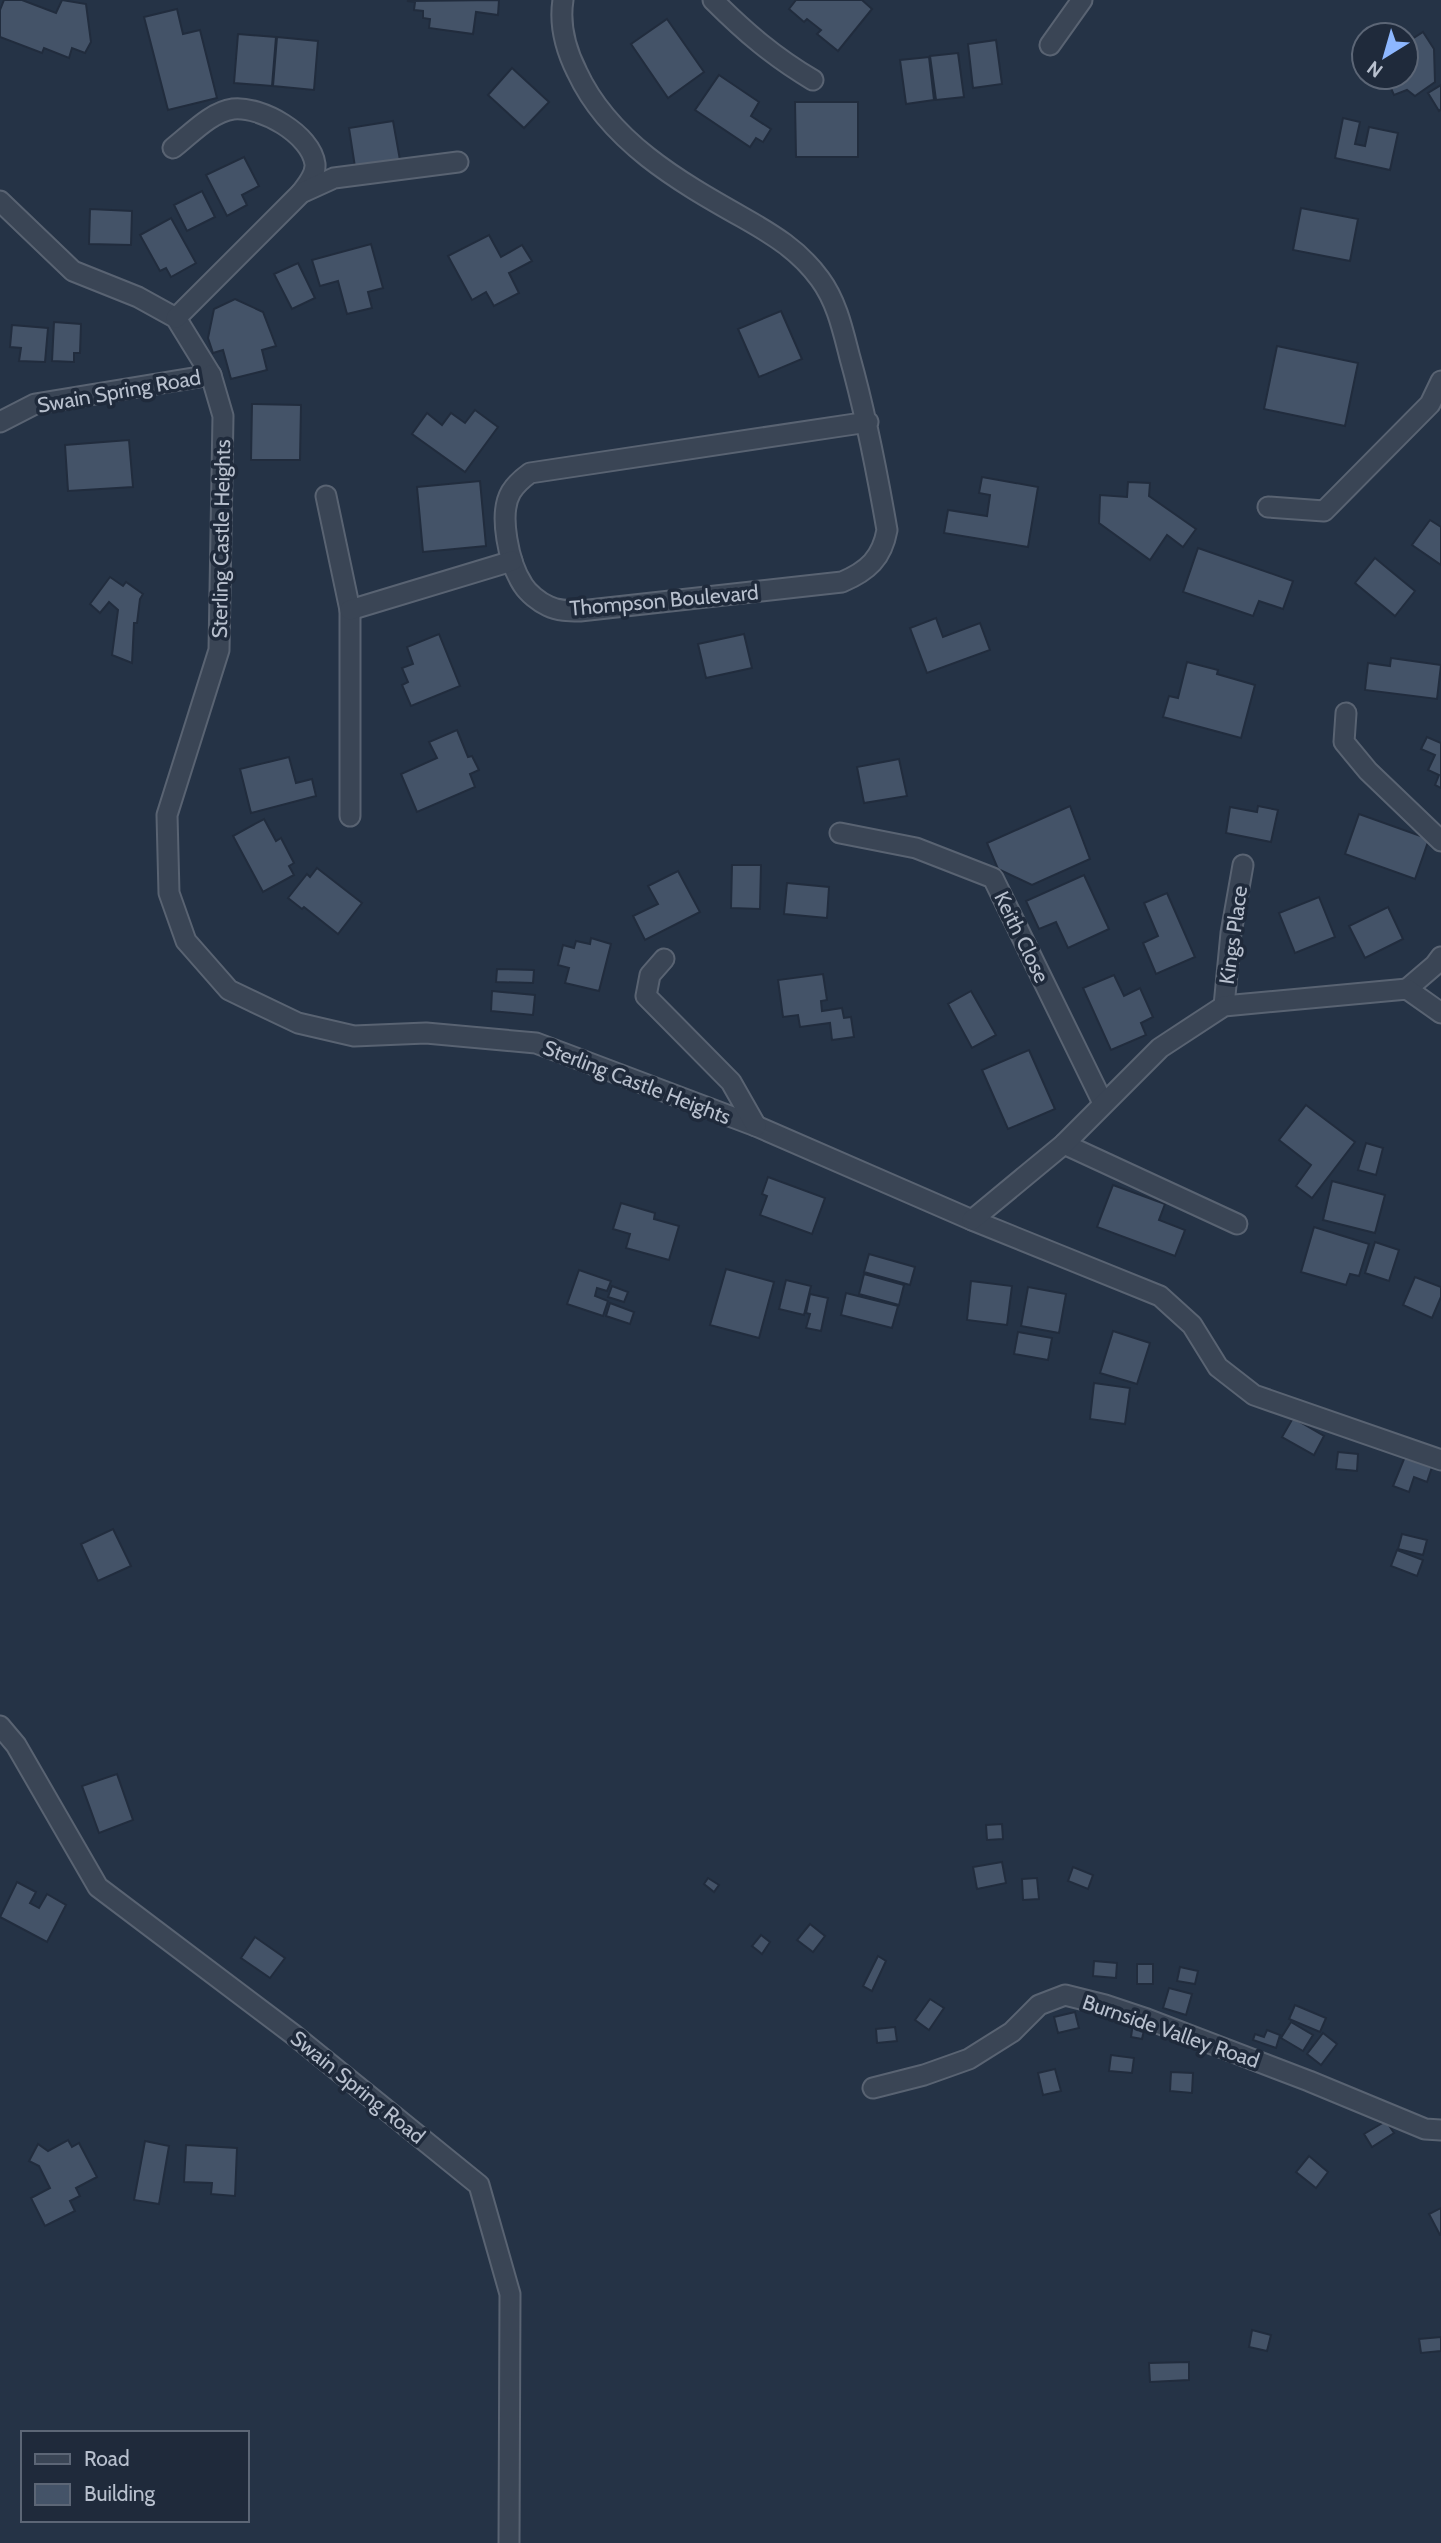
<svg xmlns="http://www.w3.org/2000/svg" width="1441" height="2543" font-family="Cabin,sans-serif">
  <rect width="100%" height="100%" fill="#253346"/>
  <g fill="#445368" stroke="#212c3d" stroke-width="2">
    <polygon points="4,0 22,0 56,13 62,0 86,4 91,42 85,53 72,48 69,58 44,48 42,53 0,37 0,10"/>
    <polygon points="499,0 498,15 476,12 473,34 429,28 430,19 423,18 423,11 414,10 415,2 407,1"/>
    <polygon points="796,0 862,0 872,9 838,51 817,34 821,30 807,19 804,22 789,9"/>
    <polygon points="177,9 183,34 200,30 217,98 168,110 144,17"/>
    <polygon points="667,19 704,72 668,98 631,44"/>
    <polygon points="1423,32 1434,49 1435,82 1415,96 1407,90 1394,95 1388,82 1393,80 1393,77 1406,77 1406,43"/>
    <polygon points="238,34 276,37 272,86 234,83"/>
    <polygon points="277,37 318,41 314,90 273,86"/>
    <polygon points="996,40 1002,84 973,88 968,44"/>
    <polygon points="958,53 964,97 936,100 930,56"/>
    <polygon points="929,57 934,100 906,104 900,60"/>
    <polygon points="512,68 549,102 524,128 488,95"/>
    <polygon points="719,75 759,102 751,116 771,129 763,142 756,138 750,147 695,110"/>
    <polygon points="1441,85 1441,109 1439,111 1428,93"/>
    <polygon points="795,102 858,102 858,157 796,157"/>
    <polygon points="1343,118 1360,122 1355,144 1365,146 1369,127 1398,133 1390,170 1335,158"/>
    <polygon points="393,121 400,160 355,167 349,128"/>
    <polygon points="244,157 259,186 242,195 247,205 227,216 206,175"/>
    <polygon points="202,191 215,217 187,231 174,205"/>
    <polygon points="1301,208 1358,219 1350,261 1293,250"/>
    <polygon points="90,209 132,211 131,245 89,244"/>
    <polygon points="171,218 196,263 171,277 166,268 160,271 140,235"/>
    <polygon points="489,235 501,257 522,245 532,261 509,273 519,293 494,306 486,292 472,300 448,256"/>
    <polygon points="371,244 383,288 368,292 372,308 347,314 338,281 320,286 312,260"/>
    <polygon points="298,263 315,298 292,309 274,274"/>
    <polygon points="235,299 263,312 276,346 262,350 267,370 231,379 223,350 213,353 208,338 214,309"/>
    <polygon points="781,311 802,359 759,377 738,329"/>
    <polygon points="54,322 81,324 80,353 74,353 74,362 52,361"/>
    <polygon points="12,325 48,328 45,362 19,361 21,348 10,347"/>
    <polygon points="1277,346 1358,363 1345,426 1264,409"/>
    <polygon points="252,404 301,405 300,460 251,460"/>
    <polygon points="475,410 498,427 465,472 412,434 427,413 442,425 451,413 465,423"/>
    <polygon points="129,440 133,487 68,491 65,445"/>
    <polygon points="982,477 1038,487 1028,547 944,533 948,510 987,516 990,495 979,493"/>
    <polygon points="480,481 486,546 423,552 417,487"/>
    <polygon points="1128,482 1150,483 1149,496 1196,529 1183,547 1167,535 1150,560 1099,523 1100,495 1127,497"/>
    <polygon points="1430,520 1441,527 1441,565 1412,545"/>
    <polygon points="1198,548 1293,581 1283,609 1259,601 1253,616 1183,592"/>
    <polygon points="1375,558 1415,591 1395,616 1355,583"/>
    <polygon points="110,577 123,586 126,582 143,594 140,599 137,623 134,623 132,663 112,655 118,610 109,602 100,613 90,604"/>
    <polygon points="936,618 943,637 980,623 990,650 927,673 910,628"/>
    <polygon points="439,634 460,686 411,706 402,685 408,682 402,668 413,664 407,647"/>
    <polygon points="744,634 752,668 706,678 698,644"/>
    <polygon points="1391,658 1441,665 1437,699 1365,690 1368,663 1390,666"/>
    <polygon points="1187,662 1218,670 1217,674 1255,685 1241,738 1163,717 1169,696 1178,698"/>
    <polygon points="457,730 468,757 472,756 479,770 470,774 475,787 417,812 401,774 437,758 429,742"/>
    <polygon points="1427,737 1441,743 1441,788 1435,785 1439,775 1428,770 1435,755 1421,749"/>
    <polygon points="289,757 296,783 312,779 316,796 251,813 240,769"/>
    <polygon points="899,759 907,796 864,803 857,767"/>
    <polygon points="1070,806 1090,859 1032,885 998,869 987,843"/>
    <polygon points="1258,806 1278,810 1271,842 1226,833 1230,807 1257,812"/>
    <polygon points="1359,814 1429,839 1415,879 1345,854"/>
    <polygon points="264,819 276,841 281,838 294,863 289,866 294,875 263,892 233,836"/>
    <polygon points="732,865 761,865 760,909 731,908"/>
    <polygon points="317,868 362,903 338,934 304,907 302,909 288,898 307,874 310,877"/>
    <polygon points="678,871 700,912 645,940 633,916 658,904 648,886"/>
    <polygon points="1084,875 1109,929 1068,948 1056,922 1039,929 1026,901"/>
    <polygon points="787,883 829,887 827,918 784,914"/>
    <polygon points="1167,893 1195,957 1156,974 1143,943 1158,936 1144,903"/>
    <polygon points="1319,897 1335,937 1295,953 1279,913"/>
    <polygon points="1388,907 1403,939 1365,958 1349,926"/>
    <polygon points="591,938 611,944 599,991 565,983 569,968 558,965 563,945 574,948 576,941 590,944"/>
    <polygon points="497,969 534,970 533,983 496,982"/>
    <polygon points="823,974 827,1000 821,1001 822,1011 842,1008 844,1018 851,1017 854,1037 832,1040 830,1023 800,1027 798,1015 783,1017 778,980"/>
    <polygon points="1114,975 1124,996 1140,988 1153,1017 1141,1023 1146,1035 1111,1050 1083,988"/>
    <polygon points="492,991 535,995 533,1015 491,1011"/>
    <polygon points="971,991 996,1035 972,1048 948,1004"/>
    <polygon points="1029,1050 1055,1109 1008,1129 982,1070"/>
    <polygon points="1306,1105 1355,1142 1312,1198 1296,1186 1311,1165 1279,1140"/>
    <polygon points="1366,1143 1383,1148 1376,1175 1358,1170"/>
    <polygon points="768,1177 825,1198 812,1234 760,1215 767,1196 762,1194"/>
    <polygon points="1332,1181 1385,1195 1375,1233 1323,1220"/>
    <polygon points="1113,1185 1165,1204 1159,1220 1185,1230 1175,1256 1097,1227"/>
    <polygon points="621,1203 655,1213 654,1219 679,1226 669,1260 626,1248 630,1234 613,1229"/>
    <polygon points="1314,1227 1369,1244 1359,1276 1350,1274 1346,1285 1301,1272"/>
    <polygon points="1375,1242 1399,1250 1389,1281 1365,1273"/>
    <polygon points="869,1254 915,1267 910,1285 864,1272"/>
    <polygon points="726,1269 774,1282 759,1338 710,1325"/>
    <polygon points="579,1270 611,1281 607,1291 597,1288 595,1296 608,1301 603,1316 567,1304"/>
    <polygon points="864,1274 904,1285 899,1305 859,1294"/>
    <polygon points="1415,1277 1441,1287 1441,1297 1432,1318 1403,1305"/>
    <polygon points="786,1280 811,1286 804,1315 779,1309"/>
    <polygon points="971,1281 1012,1286 1007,1325 967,1320"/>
    <polygon points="612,1286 628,1292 624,1302 608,1297"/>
    <polygon points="1028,1287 1066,1294 1059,1333 1021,1326"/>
    <polygon points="846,1293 898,1306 892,1328 841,1315"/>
    <polygon points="810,1294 828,1298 821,1331 806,1328 810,1314 806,1313"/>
    <polygon points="610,1303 634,1312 630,1324 606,1316"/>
    <polygon points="1113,1331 1150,1343 1137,1384 1100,1373"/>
    <polygon points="1018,1332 1052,1338 1048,1360 1014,1354"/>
    <polygon points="1094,1383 1130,1388 1125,1424 1090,1419"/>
    <polygon points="1293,1418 1324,1436 1314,1455 1282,1437"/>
    <polygon points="1338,1452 1358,1454 1357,1471 1336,1469"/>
    <polygon points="1406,1454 1433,1464 1427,1482 1414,1477 1409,1492 1393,1486"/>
    <polygon points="113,1529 131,1566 98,1581 81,1544"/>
    <polygon points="1402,1534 1427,1540 1423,1555 1398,1549"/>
    <polygon points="1397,1550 1423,1560 1417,1576 1391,1566"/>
    <polygon points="117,1774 133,1820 99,1833 82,1786"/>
    <polygon points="1002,1824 1003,1839 987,1840 986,1825"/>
    <polygon points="1002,1862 1006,1883 977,1889 973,1867"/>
    <polygon points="1073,1867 1093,1875 1088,1889 1068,1881"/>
    <polygon points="708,1878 719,1885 714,1892 704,1884"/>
    <polygon points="1037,1878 1039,1899 1023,1900 1022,1879"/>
    <polygon points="17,1882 36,1892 30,1903 39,1908 47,1894 66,1905 47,1942 0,1917"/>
    <polygon points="810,1924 825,1936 813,1952 797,1940"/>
    <polygon points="761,1935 770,1942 762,1954 752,1946"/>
    <polygon points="255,1937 285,1958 270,1978 241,1958"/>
    <polygon points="878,1956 886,1961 872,1991 863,1986"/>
    <polygon points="1094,1961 1117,1963 1116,1978 1093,1976"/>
    <rect x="1137" y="1964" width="16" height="20"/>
    <polygon points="1180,1967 1198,1971 1195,1984 1177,1981"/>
    <polygon points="1169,1988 1192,1994 1186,2015 1163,2008"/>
    <polygon points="930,1999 944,2008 929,2030 915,2020"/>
    <polygon points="1295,2005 1326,2018 1320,2032 1289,2019"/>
    <polygon points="1075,2012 1079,2028 1058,2033 1054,2017"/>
    <polygon points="1291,2022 1313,2035 1303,2051 1281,2038"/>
    <polygon points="1133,2023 1145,2026 1142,2039 1131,2037"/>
    <polygon points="895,2027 897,2041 877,2043 876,2029"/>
    <polygon points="1267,2030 1280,2035 1276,2048 1253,2040 1255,2034 1264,2037"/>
    <polygon points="1323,2033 1337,2044 1321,2065 1307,2054"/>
    <polygon points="1111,2055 1134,2058 1132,2073 1109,2071"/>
    <polygon points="1055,2069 1061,2091 1043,2095 1038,2073"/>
    <polygon points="1171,2072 1193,2073 1192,2093 1170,2091"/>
    <polygon points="1386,2121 1394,2133 1372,2147 1364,2134"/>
    <polygon points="68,2140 72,2147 79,2143 97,2177 76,2188 80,2196 70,2201 75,2211 45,2226 31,2198 50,2188 39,2166 29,2161 38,2144 48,2151"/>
    <polygon points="145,2141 169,2146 159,2204 134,2200"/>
    <polygon points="186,2145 237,2148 235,2196 211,2194 212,2183 184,2182"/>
    <polygon points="1309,2156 1328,2172 1316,2188 1296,2172"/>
    <polygon points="1441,2208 1441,2235 1440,2235 1429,2214"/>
    <polygon points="1252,2330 1271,2335 1267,2351 1249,2347"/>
    <polygon points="1441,2337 1441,2351 1421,2353 1419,2339"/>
    <polygon points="1189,2362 1189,2380 1150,2382 1149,2363"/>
  </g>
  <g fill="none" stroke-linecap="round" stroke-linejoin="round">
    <g stroke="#596372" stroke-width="23">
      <g id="minor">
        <path d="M 563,0 C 559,25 566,50 577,72 C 609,141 678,181 742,217 C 772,234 799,250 820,279 C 837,302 843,331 850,358 C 866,415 877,472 887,530 C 882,558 868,571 842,582 L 580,611 C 569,611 558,611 548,606 C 539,602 528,593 523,585 C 509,564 498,514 511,492 C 516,484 523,478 530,473 L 868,422"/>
        <path d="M 713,0 C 745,32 774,57 813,80"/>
        <polyline points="1050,45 1082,0"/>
        <path d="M 173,148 C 191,134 211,112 233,109 C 261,106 311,134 315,164 C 316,175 307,185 301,193"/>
        <polyline points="0,201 73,271 138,297 176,318 211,375 35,404 0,422"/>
        <polyline points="176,318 301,193 334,178 458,162"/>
        <polyline points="211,375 223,416 219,650 167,815 169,893 186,941 229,990 298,1023 354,1036 426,1033 536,1043 756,1126 972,1220 1160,1296 1192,1325 1218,1367 1254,1395 1441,1460"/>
        <polyline points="326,496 350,610 350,816"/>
        <polyline points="1268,507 1324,511 1430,404 1441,381"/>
        <polyline points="350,610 512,561"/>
        <polyline points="1346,713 1344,742 1368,771 1441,841"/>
        <polyline points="840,833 916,848 993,878 1103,1103"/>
        <polyline points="664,959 650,975 646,996 731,1082 756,1126"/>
        <polyline points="1407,989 1435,965 1441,957"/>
        <polyline points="1224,1006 1231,933 1243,865"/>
        <polyline points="1064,1144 1237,1224"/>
        <polyline points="972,1220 1064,1144 1160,1048 1224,1006 1407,989 1441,1013"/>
        <polyline points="0,1726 16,1745 98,1887 294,2035 479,2185 510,2294 509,2543"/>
        <polyline points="873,2088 924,2075 969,2059 1012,2032 1039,2005 1065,1995 1105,2005 1147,2019 1309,2081 1425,2129 1441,2130"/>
      </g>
    </g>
    <use href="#minor" stroke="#3a4555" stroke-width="19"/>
  </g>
  <g text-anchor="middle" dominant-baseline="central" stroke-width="7" stroke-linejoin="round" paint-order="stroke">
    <g font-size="21" fill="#b8c0ce" stroke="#1f2a3b">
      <text transform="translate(119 391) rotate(-10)">Swain Spring Road</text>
      <text transform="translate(221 539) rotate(-89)">Sterling Castle Heights</text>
      <text transform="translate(664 600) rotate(-5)">Thompson Boulevard</text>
      <text transform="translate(1233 935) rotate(-82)">Kings Place</text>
      <text transform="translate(1022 937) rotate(64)">Keith Close</text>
      <text transform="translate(637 1082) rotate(21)">Sterling Castle Heights</text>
      <text transform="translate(1171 2031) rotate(19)">Burnside Valley Road</text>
      <text transform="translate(358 2087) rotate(39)">Swain Spring Road</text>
    </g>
  </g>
  <rect x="21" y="2431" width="228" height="91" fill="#1f2a3b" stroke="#5c6676" stroke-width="2"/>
  <rect x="35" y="2454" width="35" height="10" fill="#3a4555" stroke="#5c6676" stroke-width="2"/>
  <text x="84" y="2466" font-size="21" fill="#b8c0ce">Road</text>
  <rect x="35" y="2484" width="35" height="21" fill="#445368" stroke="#5c6676" stroke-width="2"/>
  <text x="84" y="2501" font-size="21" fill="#b8c0ce">Building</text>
  <g transform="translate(1385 56) rotate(217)"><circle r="33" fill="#1f2a3b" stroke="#5c6676" stroke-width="2"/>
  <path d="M0-5L12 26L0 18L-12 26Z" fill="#8db7ff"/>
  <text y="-10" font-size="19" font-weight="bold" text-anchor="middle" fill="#b8c0ce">N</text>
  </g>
</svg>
